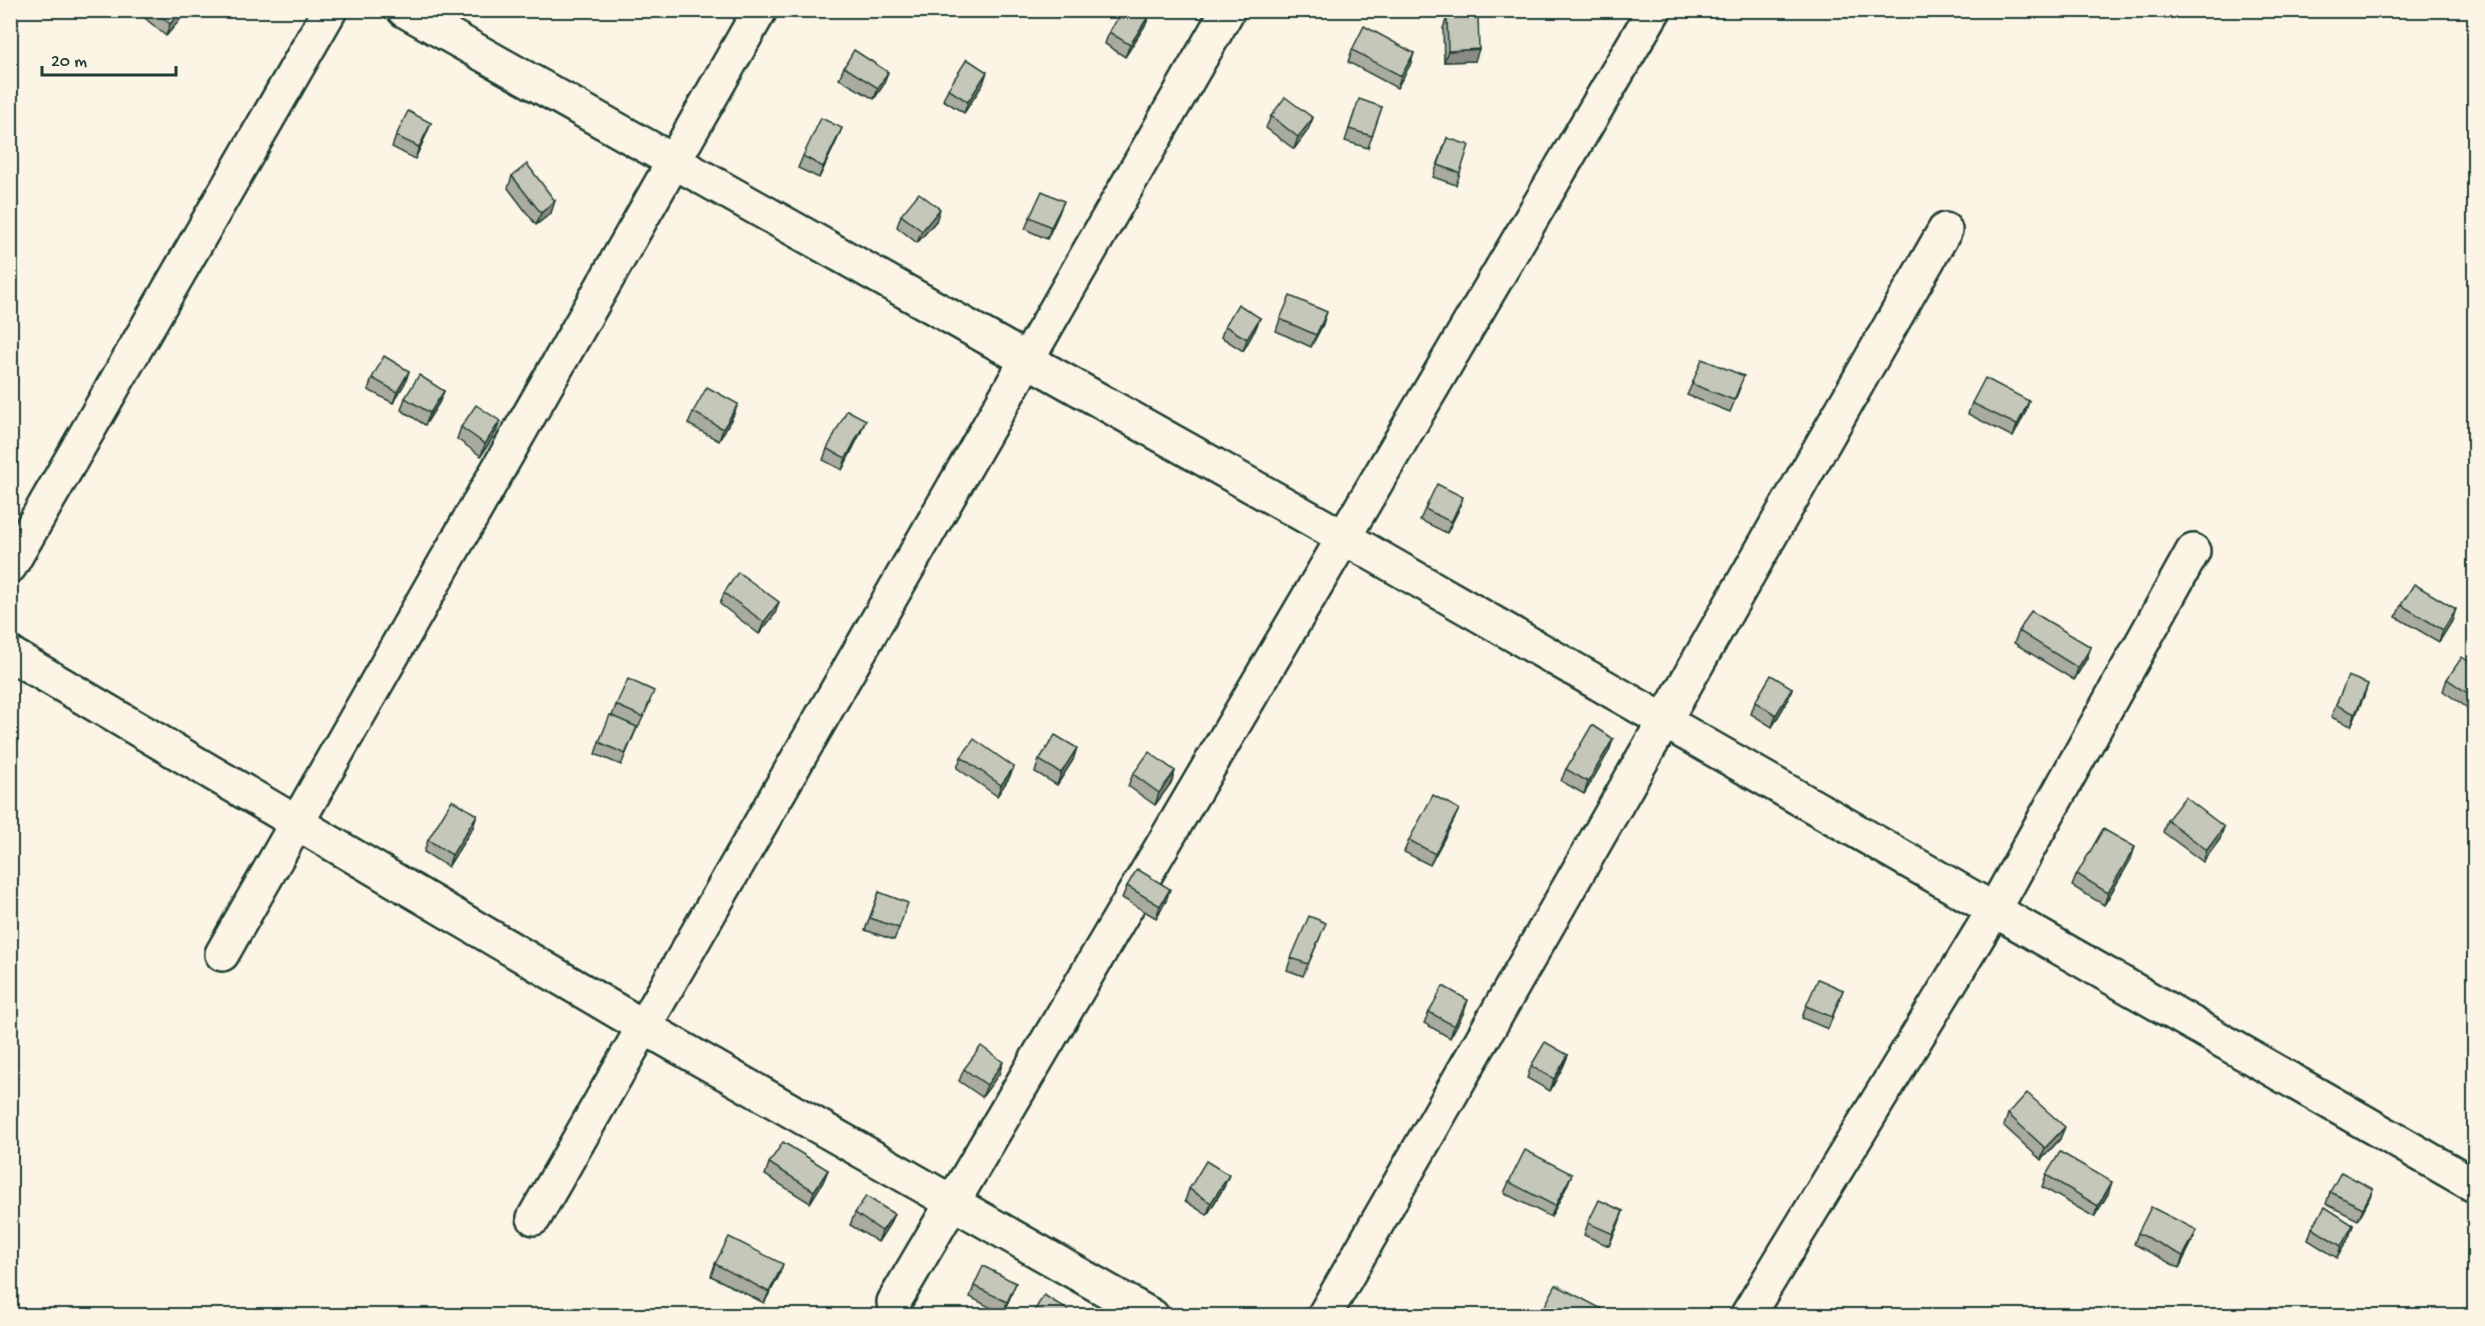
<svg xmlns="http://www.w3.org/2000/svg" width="2485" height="1326" font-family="'Gochi Hand',sans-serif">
  <rect width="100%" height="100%" fill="#fcf5e5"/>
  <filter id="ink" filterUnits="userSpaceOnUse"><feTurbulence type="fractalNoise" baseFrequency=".0167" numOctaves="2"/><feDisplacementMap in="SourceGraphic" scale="12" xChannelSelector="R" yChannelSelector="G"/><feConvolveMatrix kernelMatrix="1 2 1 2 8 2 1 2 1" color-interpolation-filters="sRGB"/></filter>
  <g filter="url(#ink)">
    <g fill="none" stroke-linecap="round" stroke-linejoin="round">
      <g stroke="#1f3d34" stroke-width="38">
        <g id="street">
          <polyline points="404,10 1366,550 2474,1185"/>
          <polyline points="10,566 330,10"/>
          <polyline points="10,654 644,1027 1152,1316"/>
          <polyline points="222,954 760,10"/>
          <polyline points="534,1218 1228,10"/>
          <polyline points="894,1302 1654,10"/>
          <polyline points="1324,1316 1945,230"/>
          <polyline points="1747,1316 1994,910 2193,551"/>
        </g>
      </g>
      <use href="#street" stroke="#fcf5e5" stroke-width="33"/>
    </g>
    <g fill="#a9ab9f" stroke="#1f3d34" stroke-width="1.5">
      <polygon points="140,10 185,10 183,16 166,36 139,13"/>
      <polygon points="1151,12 1146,24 1125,57 1105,44 1109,32"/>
      <polygon points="1447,17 1475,61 1444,62 1443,28"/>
      <polygon points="1352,50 1414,53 1410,65 1397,88 1348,62"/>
      <polygon points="844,67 884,84 874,99 839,79"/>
      <polygon points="983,84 964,113 943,100 948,89"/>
      <polygon points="1382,107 1368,148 1345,141 1355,111"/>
      <polygon points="1271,116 1308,130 1294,149 1266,128"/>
      <polygon points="431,123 426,135 415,159 392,147 396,136"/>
      <polygon points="1447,138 1460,173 1456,185 1433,177"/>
      <polygon points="837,140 819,178 798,168 803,156"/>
      <polygon points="512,176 551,213 536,225 508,188"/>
      <polygon points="1059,213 1047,239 1025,229 1030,217"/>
      <polygon points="901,215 936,221 917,243 897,227"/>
      <polygon points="1260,318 1255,330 1243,351 1221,337 1225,326"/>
      <polygon points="1280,319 1323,324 1311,347 1276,331"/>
      <polygon points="409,371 405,383 393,403 368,390 372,378"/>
      <polygon points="1692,384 1740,388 1730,412 1687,395"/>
      <polygon points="444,391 439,403 425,425 401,410 405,398"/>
      <polygon points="2029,401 2025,413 2013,437 1968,414 1972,403"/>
      <polygon points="693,412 733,416 719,441 688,424"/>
      <polygon points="500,421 496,432 481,456 457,439 461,427"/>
      <polygon points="861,432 842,470 823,460 827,449"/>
      <polygon points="1425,509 1459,509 1447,533 1420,520"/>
      <polygon points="724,593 775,614 759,634 720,604"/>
      <polygon points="2401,605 2452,621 2439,642 2396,617"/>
      <polygon points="2019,631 2087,658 2074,680 2014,643"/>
      <polygon points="2475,666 2475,713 2443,691 2447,679"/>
      <polygon points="1792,688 1788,700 1772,727 1751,714 1755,702"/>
      <polygon points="2364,696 2351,726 2331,717 2336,705"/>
      <polygon points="650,702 638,728 637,728 621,765 595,754 599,742 612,716 616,705"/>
      <polygon points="1613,739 1609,751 1584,794 1561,781 1566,769"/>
      <polygon points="961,757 1014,767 1009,778 997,796 957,768"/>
      <polygon points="1039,760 1073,760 1057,785 1035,772"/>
      <polygon points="1175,771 1171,783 1155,805 1128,786 1133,774"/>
      <polygon points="477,815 473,827 448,867 424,852 428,840"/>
      <polygon points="1454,820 1430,865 1404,852 1409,840"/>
      <polygon points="2167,820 2220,839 2203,862 2163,832"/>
      <polygon points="2131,859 2104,905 2072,886 2077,874"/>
      <polygon points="1127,886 1166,901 1156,918 1122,898"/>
      <polygon points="879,892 899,928 894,940 865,930"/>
      <polygon points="1321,935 1303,976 1287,970 1291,958"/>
      <polygon points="1843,990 1828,1029 1802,1018 1806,1006"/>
      <polygon points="1429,1012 1464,1012 1450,1038 1424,1023"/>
      <polygon points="1568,1055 1563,1067 1550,1091 1527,1078 1531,1066"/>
      <polygon points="964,1069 999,1074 982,1097 959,1081"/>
      <polygon points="2008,1114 2060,1139 2041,1160 2004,1126"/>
      <polygon points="769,1163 828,1170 823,1182 810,1203 765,1175"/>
      <polygon points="2046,1175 2108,1194 2094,1217 2042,1187"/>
      <polygon points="1509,1182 1567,1186 1551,1217 1504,1193"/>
      <polygon points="1224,1187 1207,1215 1185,1201 1189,1189"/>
      <polygon points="2373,1189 2368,1201 2358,1220 2326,1204 2330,1192"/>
      <polygon points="1623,1211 1609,1246 1584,1235 1588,1223"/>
      <polygon points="855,1213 889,1225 878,1242 850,1225"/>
      <polygon points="2353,1225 2349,1237 2337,1258 2308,1240 2312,1228"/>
      <polygon points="2138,1233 2192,1242 2179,1268 2134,1244"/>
      <polygon points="715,1264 779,1276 764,1303 711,1276"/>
      <polygon points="974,1286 1011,1295 1003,1314 970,1297"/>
    </g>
    <g fill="#8a8b82" stroke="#1f3d34" stroke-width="1.5">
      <polygon points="182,10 185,10 183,16 166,36 170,24"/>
      <polygon points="1151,12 1146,24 1125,57 1130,45"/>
      <polygon points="1479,49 1475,61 1444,62 1448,51"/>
      <polygon points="1414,53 1410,65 1397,88 1401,76"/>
      <polygon points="888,72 884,84 874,99 878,88"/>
      <polygon points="987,72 983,84 964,113 968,102"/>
      <polygon points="1313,118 1308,130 1294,149 1298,137"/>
      <polygon points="431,123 426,135 415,159 419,147"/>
      <polygon points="842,128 837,140 819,178 823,167"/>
      <polygon points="555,201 551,213 536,225 541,213"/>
      <polygon points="1064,201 1059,213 1047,239 1051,227"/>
      <polygon points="940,209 936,221 917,243 922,231"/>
      <polygon points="1327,312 1323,324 1311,347 1316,335"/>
      <polygon points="1260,318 1255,330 1243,351 1247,339"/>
      <polygon points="409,371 405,383 393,403 397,392"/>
      <polygon points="444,391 439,403 425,425 430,413"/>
      <polygon points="2029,401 2025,413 2013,437 2017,425"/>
      <polygon points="738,404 733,416 719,441 723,429"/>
      <polygon points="866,420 861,432 842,470 846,458"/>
      <polygon points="500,421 496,432 481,456 485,444"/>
      <polygon points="1463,497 1459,509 1447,533 1451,522"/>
      <polygon points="779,602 775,614 759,634 764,622"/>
      <polygon points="2456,609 2452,621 2439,642 2443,630"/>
      <polygon points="2091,647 2087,658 2074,680 2078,668"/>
      <polygon points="2368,684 2364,696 2351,726 2355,714"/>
      <polygon points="1792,688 1788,700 1772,727 1776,715"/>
      <polygon points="1613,739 1609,751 1584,794 1588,782"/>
      <polygon points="1077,748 1073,760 1057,785 1061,773"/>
      <polygon points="1014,767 1009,778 997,796 1001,785"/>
      <polygon points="1175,771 1171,783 1155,805 1159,793"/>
      <polygon points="1459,809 1454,820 1430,865 1435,854"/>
      <polygon points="477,815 473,827 448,867 452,855"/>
      <polygon points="2224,827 2220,839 2203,862 2207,850"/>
      <polygon points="2135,847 2131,859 2104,905 2108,893"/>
      <polygon points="1170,889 1166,901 1156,918 1160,906"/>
      <polygon points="1468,1000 1464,1012 1450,1038 1454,1026"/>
      <polygon points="1568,1055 1563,1067 1550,1091 1554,1079"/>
      <polygon points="1003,1062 999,1074 982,1097 987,1085"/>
      <polygon points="2065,1127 2060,1139 2041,1160 2045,1148"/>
      <polygon points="828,1170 823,1182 810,1203 814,1191"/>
      <polygon points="1572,1174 1567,1186 1551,1217 1555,1206"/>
      <polygon points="1229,1175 1224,1187 1207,1215 1211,1203"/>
      <polygon points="2112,1182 2108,1194 2094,1217 2098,1206"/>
      <polygon points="2373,1189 2368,1201 2358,1220 2363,1208"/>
      <polygon points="1623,1211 1619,1223 1609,1246 1613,1234"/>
      <polygon points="894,1214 889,1225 878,1242 882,1231"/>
      <polygon points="2353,1225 2349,1237 2337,1258 2341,1246"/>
      <polygon points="2197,1230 2192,1242 2179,1268 2183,1256"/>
      <polygon points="783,1264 779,1276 764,1303 769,1292"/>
      <polygon points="1016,1283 1011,1295 1003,1314 1007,1302"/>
    </g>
    <g fill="#c5c7b9" stroke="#1f3d34" stroke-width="1.5">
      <polygon points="154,10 182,10 170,24"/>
      <polygon points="1123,10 1148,10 1151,12 1130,45 1109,32"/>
      <polygon points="1478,15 1479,49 1448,51 1447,17"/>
      <polygon points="1364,26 1414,53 1401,76 1352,50"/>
      <polygon points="854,50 888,72 878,88 844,67"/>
      <polygon points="967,59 987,72 968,102 948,89"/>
      <polygon points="1285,97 1313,118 1298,137 1271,116"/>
      <polygon points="1359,99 1382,107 1372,136 1349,129"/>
      <polygon points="408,111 431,123 419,147 396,136"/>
      <polygon points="821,118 842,128 823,167 803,156"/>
      <polygon points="1447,138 1469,145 1460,173 1438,165"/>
      <polygon points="527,164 555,201 541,213 512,176"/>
      <polygon points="1042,191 1064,201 1051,227 1030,217"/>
      <polygon points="919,193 940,209 922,231 901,215"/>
      <polygon points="1290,296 1327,312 1316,335 1280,319"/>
      <polygon points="1238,304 1260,318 1247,339 1225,326"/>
      <polygon points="384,356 409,371 397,392 372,378"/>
      <polygon points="1702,359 1744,376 1734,400 1692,384"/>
      <polygon points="419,375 444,391 430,413 405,398"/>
      <polygon points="1985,378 2029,401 2017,425 1972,403"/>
      <polygon points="707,387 738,404 723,429 693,412"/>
      <polygon points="476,405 500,421 485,444 461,427"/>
      <polygon points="847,410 866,420 846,458 827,449"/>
      <polygon points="1437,484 1463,497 1451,522 1425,509"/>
      <polygon points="738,572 779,602 764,622 724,593"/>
      <polygon points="2414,584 2456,609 2443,630 2401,605"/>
      <polygon points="2031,611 2091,647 2078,668 2019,631"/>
      <polygon points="2462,657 2475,666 2475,698 2447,679"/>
      <polygon points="1771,675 1792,688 1776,715 1755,702"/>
      <polygon points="2348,676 2368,684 2355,714 2336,705"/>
      <polygon points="628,679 654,691 643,717 616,705"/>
      <polygon points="610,715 637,727 625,754 599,742"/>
      <polygon points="1592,725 1613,739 1588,782 1566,769"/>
      <polygon points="1055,735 1077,748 1061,773 1039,760"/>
      <polygon points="974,739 1014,767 1001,785 961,757"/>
      <polygon points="1149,752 1175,771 1159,793 1133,774"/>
      <polygon points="1433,795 1459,809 1435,854 1409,840"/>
      <polygon points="2185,797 2224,827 2207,850 2167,820"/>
      <polygon points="452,800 477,815 452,855 428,840"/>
      <polygon points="2103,829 2135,847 2108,893 2077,874"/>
      <polygon points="1137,869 1170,889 1160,906 1127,886"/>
      <polygon points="879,892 908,903 899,928 870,918"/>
      <polygon points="1309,916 1326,923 1308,964 1291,958"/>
      <polygon points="1818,979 1843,990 1832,1017 1806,1006"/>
      <polygon points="1443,986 1468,1000 1454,1026 1429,1012"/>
      <polygon points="1545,1042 1568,1055 1554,1079 1531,1066"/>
      <polygon points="981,1046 1003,1062 987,1085 964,1069"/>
      <polygon points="2027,1093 2065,1127 2045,1148 2008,1114"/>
      <polygon points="783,1142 828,1170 814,1191 769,1163"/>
      <polygon points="1525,1150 1572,1174 1555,1206 1509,1182"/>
      <polygon points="2060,1152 2112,1182 2098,1206 2046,1175"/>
      <polygon points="1206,1161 1229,1175 1211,1203 1189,1189"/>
      <polygon points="2341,1172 2373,1189 2363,1208 2330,1192"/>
      <polygon points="866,1196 894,1214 882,1231 855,1213"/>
      <polygon points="1599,1200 1623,1211 1613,1234 1588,1223"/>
      <polygon points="2151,1207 2197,1230 2183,1256 2138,1233"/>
      <polygon points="2325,1207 2353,1225 2341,1246 2312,1228"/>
      <polygon points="729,1237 783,1264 769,1292 715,1264"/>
      <polygon points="983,1266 1016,1283 1007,1302 974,1286"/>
      <polygon points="1556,1285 1604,1310 1601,1316 1542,1316 1540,1315"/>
      <polygon points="1044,1295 1077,1316 1031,1316"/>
    </g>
  </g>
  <rect width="2485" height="1326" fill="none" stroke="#fcf5e5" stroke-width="36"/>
  <rect x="18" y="18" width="2449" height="1290" fill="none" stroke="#1f3d34" stroke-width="2" filter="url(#ink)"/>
  <path d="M42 66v9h134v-9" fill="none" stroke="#1f3d34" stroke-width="3"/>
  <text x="51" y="66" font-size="18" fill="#1f3d34" stroke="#fcf5e5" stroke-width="4.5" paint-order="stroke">20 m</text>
</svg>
